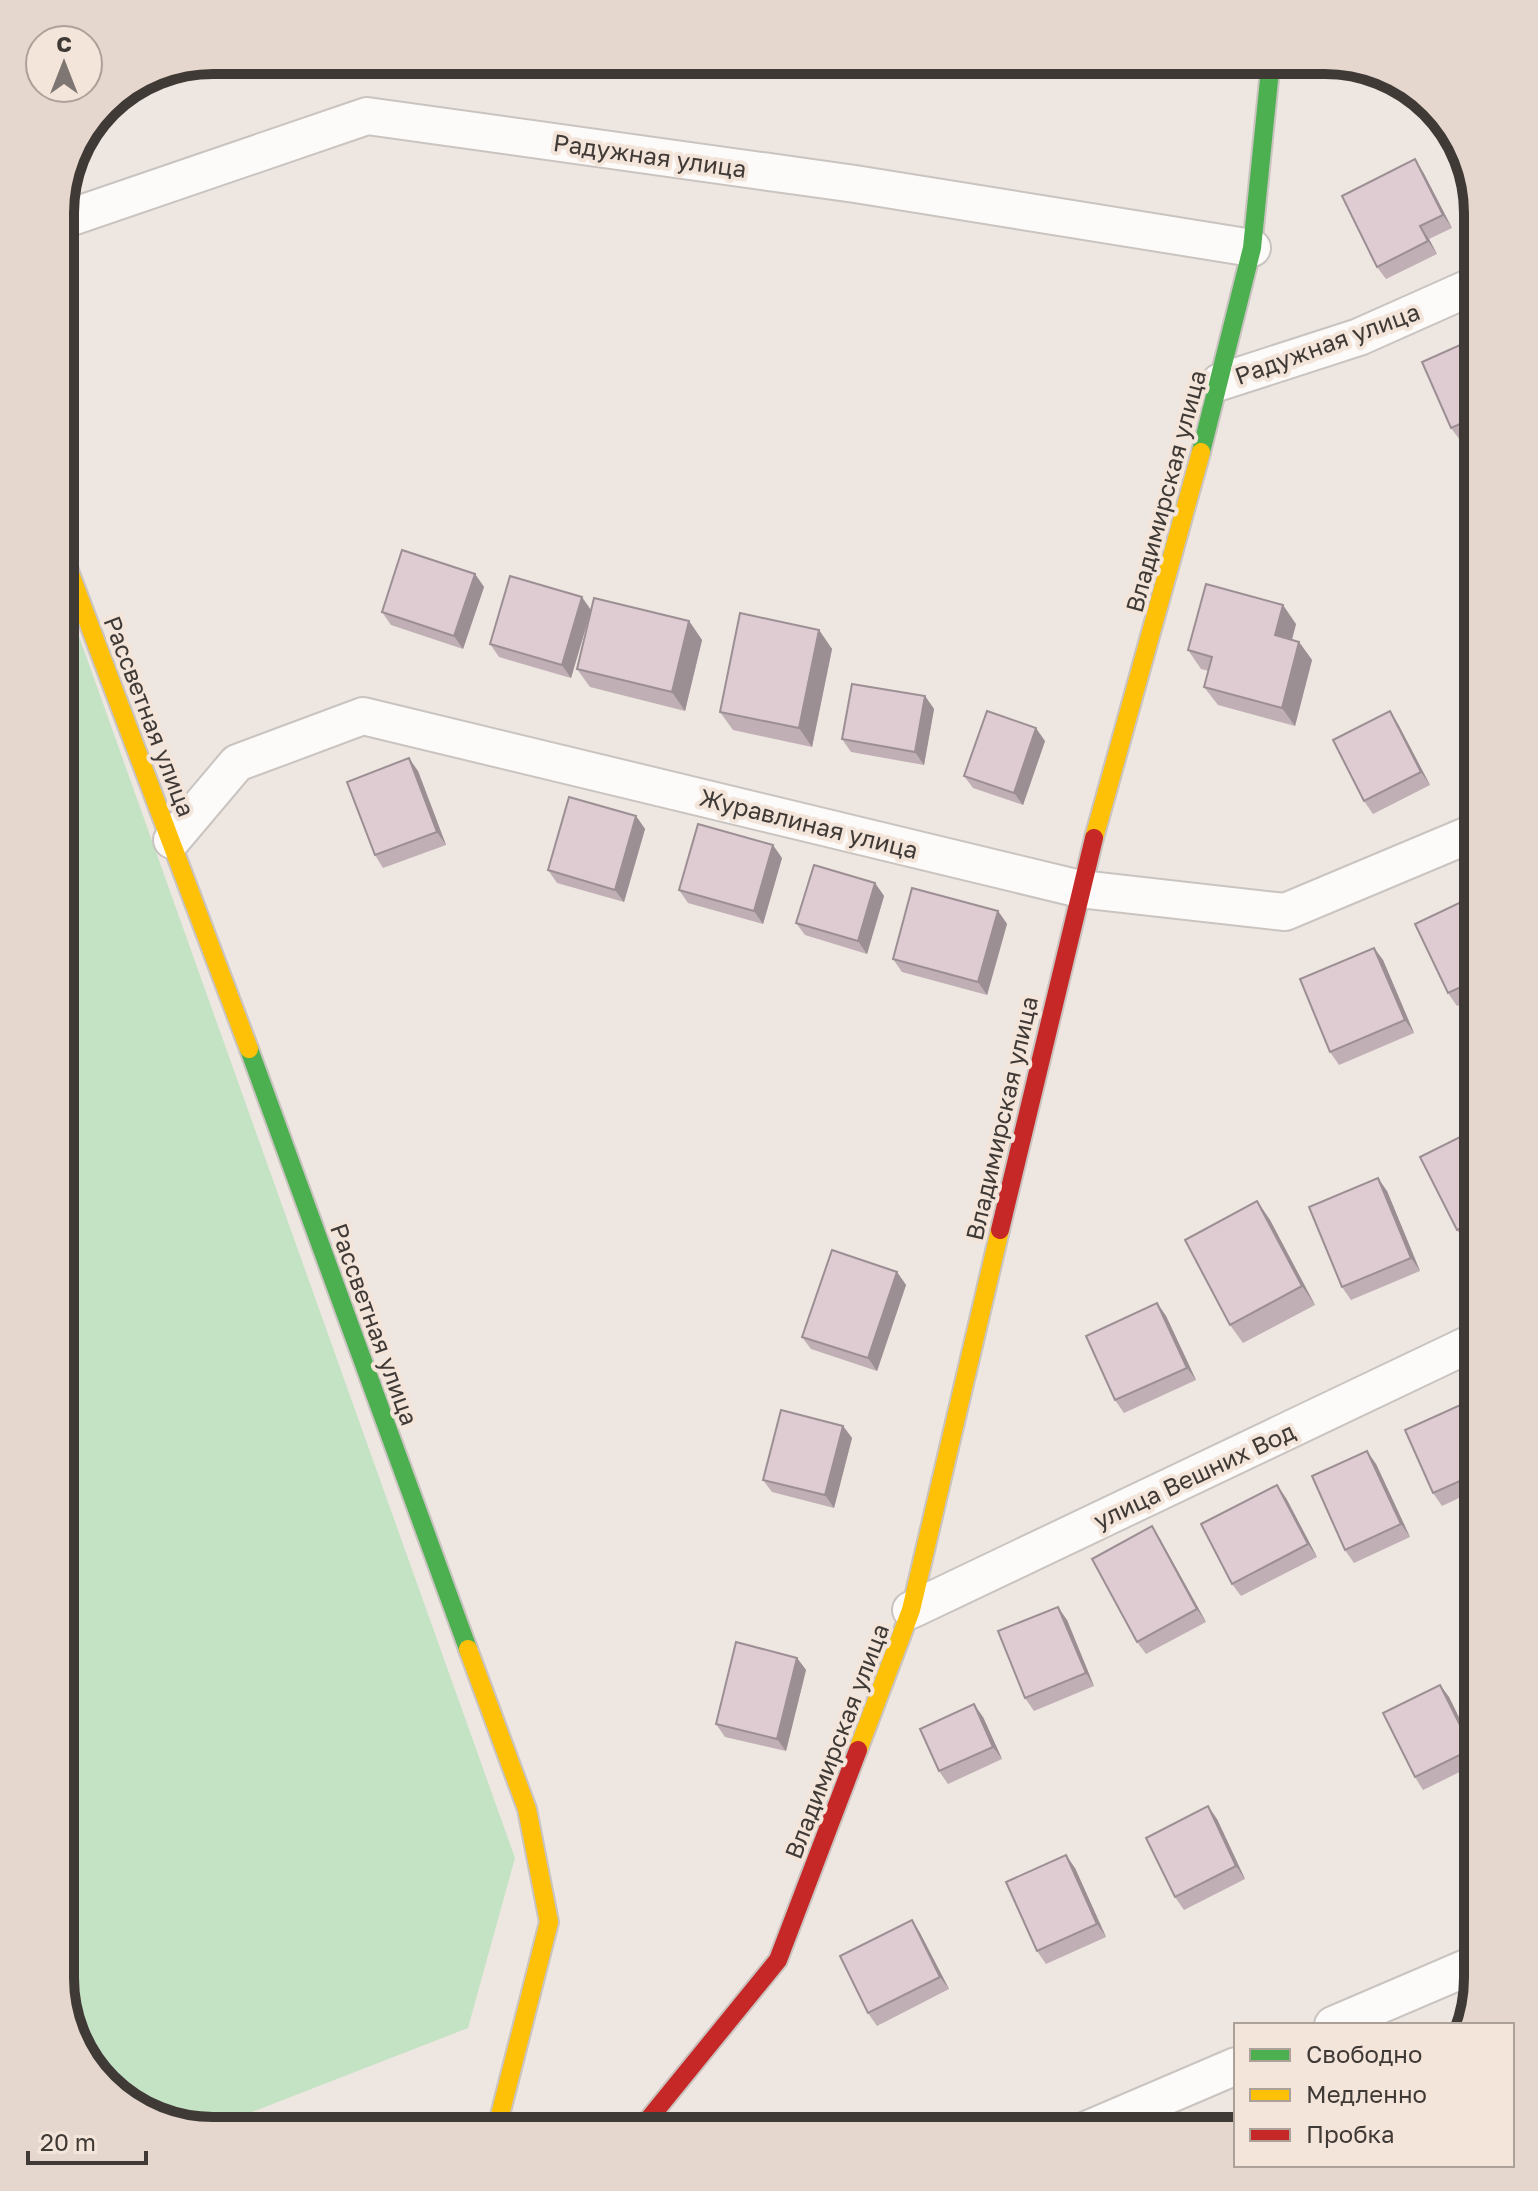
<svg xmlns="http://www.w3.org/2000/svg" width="1538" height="2191" font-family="'Golos Text',sans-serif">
  <rect width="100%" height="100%" fill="#eee6e1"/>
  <polygon fill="#c4e3c4" points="60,583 515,1858 468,2028 203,2131 136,2110 81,2055 60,1978"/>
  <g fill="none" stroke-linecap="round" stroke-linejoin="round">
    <g stroke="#cac4c0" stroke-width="40">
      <g id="street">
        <polyline points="60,221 367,116 855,184 1252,248"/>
        <polyline points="1220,382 1359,337 1478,284"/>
        <polyline points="172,840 237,763 363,716 1080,889 1285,912 1478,831"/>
        <polyline points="911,1610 1478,1340"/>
        <polyline points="1333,2025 1478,1963"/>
        <polyline points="1084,2131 1236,2066"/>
      </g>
    </g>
    <g stroke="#cac4c0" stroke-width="22">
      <g id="fast">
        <polyline points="1201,452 1252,248 1271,60"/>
        <polyline points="249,1049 468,1649"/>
      </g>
    </g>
    <g stroke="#cac4c0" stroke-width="22">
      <g id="slow">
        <polyline points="60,547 249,1049"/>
        <polyline points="1094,838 1201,452"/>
        <polyline points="468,1649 527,1809 549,1922 496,2131"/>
        <polyline points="858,1750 911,1610 1000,1230"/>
      </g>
    </g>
    <g stroke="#cac4c0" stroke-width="22">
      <g id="jam">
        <polyline points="1000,1230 1094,838"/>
        <polyline points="639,2131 778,1960 858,1750"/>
      </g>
    </g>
    <use href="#street" stroke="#fcfbfa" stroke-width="36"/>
    <use href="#fast" stroke="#4caf50" stroke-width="18"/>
    <use href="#slow" stroke="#ffc107" stroke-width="18"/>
    <use href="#jam" stroke="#c62828" stroke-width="18"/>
  </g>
  <g fill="#c0afb5">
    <polygon points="1423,172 1452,228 1429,239 1437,254 1386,279 1377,267"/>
    <polygon points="1478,337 1478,432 1460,440 1451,428"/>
    <polygon points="475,574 484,587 463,649 391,625 382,612"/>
    <polygon points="591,610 571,678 499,657 490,644"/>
    <polygon points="689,621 702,640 685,711 590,687 577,669"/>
    <polygon points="1296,624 1292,640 1299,642 1312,660 1295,726 1218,705 1204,687 1209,671 1201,669 1188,650"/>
    <polygon points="819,630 832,649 812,747 733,730 720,712"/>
    <polygon points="925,696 934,709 924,765 851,752 842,739"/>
    <polygon points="1398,724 1430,785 1373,814 1364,801"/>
    <polygon points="1045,741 1023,805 973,788 964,776"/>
    <polygon points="418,771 446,845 383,868 375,855"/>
    <polygon points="636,816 645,829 624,902 557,883 548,870"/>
    <polygon points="782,858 763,924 688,903 679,890"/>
    <polygon points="875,883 884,896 867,954 805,935 796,923"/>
    <polygon points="1478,894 1478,996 1457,1006 1448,993"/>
    <polygon points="998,911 1007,924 987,995 902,972 893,959"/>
    <polygon points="1374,948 1383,960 1414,1033 1339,1065 1330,1052"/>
    <polygon points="1478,1128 1478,1237 1466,1243 1457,1230"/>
    <polygon points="1387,1191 1420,1271 1351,1300 1342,1287"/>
    <polygon points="1257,1201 1270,1220 1315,1305 1243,1343 1230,1325"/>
    <polygon points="897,1272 906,1285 877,1371 811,1349 802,1337"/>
    <polygon points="1157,1303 1166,1316 1196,1380 1124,1413 1115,1400"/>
    <polygon points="1478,1397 1478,1489 1442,1506 1433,1493"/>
    <polygon points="843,1426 852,1438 834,1508 772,1492 763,1480"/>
    <polygon points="1376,1464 1410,1537 1354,1563 1345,1550"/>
    <polygon points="1286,1498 1317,1557 1241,1596 1232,1584"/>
    <polygon points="1160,1539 1206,1622 1146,1654 1137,1642"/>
    <polygon points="1067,1620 1094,1686 1034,1711 1025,1698"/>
    <polygon points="797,1658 806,1670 786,1751 725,1737 716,1724"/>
    <polygon points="1440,1685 1449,1697 1478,1755 1478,1763 1423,1790 1415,1777"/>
    <polygon points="983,1717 1002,1759 948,1784 939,1771"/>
    <polygon points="1217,1819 1245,1879 1184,1910 1175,1897"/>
    <polygon points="1075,1868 1106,1937 1046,1964 1037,1951"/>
    <polygon points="912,1920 920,1933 949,1989 877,2026 868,2013"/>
  </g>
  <g fill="#9c8f94">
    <polygon points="1415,159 1423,172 1452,228 1443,215"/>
    <polygon points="1420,226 1429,239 1437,254 1428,241"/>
    <polygon points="475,574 484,587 463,649 454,636"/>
    <polygon points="582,597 591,610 571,678 562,665"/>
    <polygon points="1283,605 1296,624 1288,654 1275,635"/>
    <polygon points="689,621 702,640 685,711 672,692"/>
    <polygon points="819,630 832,649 812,747 799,728"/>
    <polygon points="1299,642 1312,660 1295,726 1282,708"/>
    <polygon points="925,696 934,709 924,765 915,752"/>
    <polygon points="1390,711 1398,724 1430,785 1421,772"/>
    <polygon points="1036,728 1045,741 1023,805 1014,793"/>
    <polygon points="409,758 418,771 446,845 437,832"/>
    <polygon points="636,816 645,829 624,902 615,890"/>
    <polygon points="773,845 782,858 763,924 754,911"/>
    <polygon points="875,883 884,896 867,954 858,941"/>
    <polygon points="998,911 1007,924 987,995 978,982"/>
    <polygon points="1374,948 1383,960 1414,1033 1405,1020"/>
    <polygon points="1378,1178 1387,1191 1420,1271 1411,1258"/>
    <polygon points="1257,1201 1270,1220 1315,1305 1302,1286"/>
    <polygon points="897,1272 906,1285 877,1371 868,1358"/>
    <polygon points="1157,1303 1166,1316 1196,1380 1187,1368"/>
    <polygon points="843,1426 852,1438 834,1508 825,1495"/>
    <polygon points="1367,1451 1376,1464 1410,1537 1401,1524"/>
    <polygon points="1277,1485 1286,1498 1317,1557 1308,1544"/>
    <polygon points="1152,1526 1160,1539 1206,1622 1197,1609"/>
    <polygon points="1058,1607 1067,1620 1094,1686 1086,1673"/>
    <polygon points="797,1658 806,1670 786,1751 777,1739"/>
    <polygon points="1440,1685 1449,1697 1478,1757 1472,1749"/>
    <polygon points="974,1704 983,1717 1002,1759 993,1747"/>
    <polygon points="1208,1806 1217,1819 1245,1879 1236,1866"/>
    <polygon points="1066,1855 1075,1868 1106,1937 1097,1924"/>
    <polygon points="912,1920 920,1933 949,1989 940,1977"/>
  </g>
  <g fill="#dfccd3" stroke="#9c8f94" stroke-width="2">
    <polygon points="1415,159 1443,215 1420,226 1428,241 1377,267 1342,196"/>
    <polygon points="1478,337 1478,416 1451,428 1422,362"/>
    <polygon points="402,550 475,574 454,636 382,612"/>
    <polygon points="510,576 582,597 562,665 490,644"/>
    <polygon points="1206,584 1283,605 1275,635 1299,642 1282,708 1204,687 1212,657 1188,650"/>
    <polygon points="594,598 689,621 672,692 577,669"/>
    <polygon points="740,613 819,630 799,728 720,712"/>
    <polygon points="852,684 925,696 915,752 842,739"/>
    <polygon points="987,711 1036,728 1014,793 964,776"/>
    <polygon points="1390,711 1421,772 1364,801 1333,740"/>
    <polygon points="409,758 437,832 375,855 347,782"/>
    <polygon points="569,797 636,816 615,890 548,870"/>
    <polygon points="698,824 773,845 754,911 679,890"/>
    <polygon points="814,865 875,883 858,941 796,923"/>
    <polygon points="912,888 998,911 978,982 893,959"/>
    <polygon points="1478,894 1478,979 1448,993 1415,924"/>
    <polygon points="1374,948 1405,1020 1330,1052 1300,979"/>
    <polygon points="1478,1128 1478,1220 1457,1230 1420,1157"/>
    <polygon points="1378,1178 1411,1258 1342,1287 1309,1207"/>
    <polygon points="1257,1201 1302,1286 1230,1325 1185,1240"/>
    <polygon points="832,1250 897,1272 868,1358 802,1337"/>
    <polygon points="1157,1303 1187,1368 1115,1400 1086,1336"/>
    <polygon points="1478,1397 1478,1473 1433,1493 1405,1430"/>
    <polygon points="781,1410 843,1426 825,1495 763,1480"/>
    <polygon points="1367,1451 1401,1524 1345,1550 1312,1476"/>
    <polygon points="1277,1485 1308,1544 1232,1584 1201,1524"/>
    <polygon points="1152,1526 1197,1609 1137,1642 1092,1559"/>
    <polygon points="1058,1607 1086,1673 1025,1698 998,1631"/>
    <polygon points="736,1642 797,1658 777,1739 716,1724"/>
    <polygon points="1440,1685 1472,1749 1415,1777 1383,1713"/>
    <polygon points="974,1704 993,1747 939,1771 920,1729"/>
    <polygon points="1208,1806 1236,1866 1175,1897 1146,1838"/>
    <polygon points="1066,1855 1097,1924 1037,1951 1006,1882"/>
    <polygon points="912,1920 940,1977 868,2013 840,1956"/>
  </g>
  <g text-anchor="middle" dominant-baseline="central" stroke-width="8" stroke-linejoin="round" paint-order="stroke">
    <g font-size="24" fill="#403a36" stroke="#f4e5db">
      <text transform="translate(650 155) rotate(8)">Радужная улица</text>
      <text transform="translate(1327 343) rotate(-20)">Радужная улица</text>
      <text transform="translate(1165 491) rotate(-75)">Владимирская улица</text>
      <text transform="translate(150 716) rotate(69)">Рассветная улица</text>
      <text transform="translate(809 823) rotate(14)">Журавлиная улица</text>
      <text transform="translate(1001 1118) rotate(-77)">Владимирская улица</text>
      <text transform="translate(375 1324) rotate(70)">Рассветная улица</text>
      <text transform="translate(1194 1475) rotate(-25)">улица Вешних Вод</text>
      <text transform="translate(836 1741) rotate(-69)">Владимирская улица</text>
    </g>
  </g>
  <path d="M0 0H1538V2191H0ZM213 74H1325A139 139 0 0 1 1464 213V1978A139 139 0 0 1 1325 2117H213A139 139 0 0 1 74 1978V213A139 139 0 0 1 213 74Z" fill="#e6d7ce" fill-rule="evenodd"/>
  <path fill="none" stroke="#403a36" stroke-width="10" d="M213 74H1325A139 139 0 0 1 1464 213V1978A139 139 0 0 1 1325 2117H213A139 139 0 0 1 74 1978V213A139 139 0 0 1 213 74Z"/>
  <rect x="1234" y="2023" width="280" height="144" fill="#f4e5db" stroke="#aca199" stroke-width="2"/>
  <rect x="1250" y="2049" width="40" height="12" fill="#4caf50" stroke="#aca199" stroke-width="2"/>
  <text x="1306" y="2063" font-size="24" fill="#403a36">Свободно</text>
  <rect x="1250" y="2089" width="40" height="12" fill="#ffc107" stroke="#aca199" stroke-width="2"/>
  <text x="1306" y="2103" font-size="24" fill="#403a36">Медленно</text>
  <rect x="1250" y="2129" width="40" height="12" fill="#c62828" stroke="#aca199" stroke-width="2"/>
  <text x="1306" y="2143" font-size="24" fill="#403a36">Пробка</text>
  <g transform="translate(64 64)"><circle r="38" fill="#f4e5db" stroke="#aca199" stroke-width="2"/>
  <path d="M0-6L14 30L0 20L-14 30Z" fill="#7d7672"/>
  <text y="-12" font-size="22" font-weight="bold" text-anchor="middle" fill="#403a36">С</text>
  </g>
  <path d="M28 2151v12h118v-12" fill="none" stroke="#403a36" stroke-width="4"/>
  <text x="40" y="2151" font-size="24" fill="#403a36" stroke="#f4e5db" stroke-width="6" paint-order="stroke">20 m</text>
</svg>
